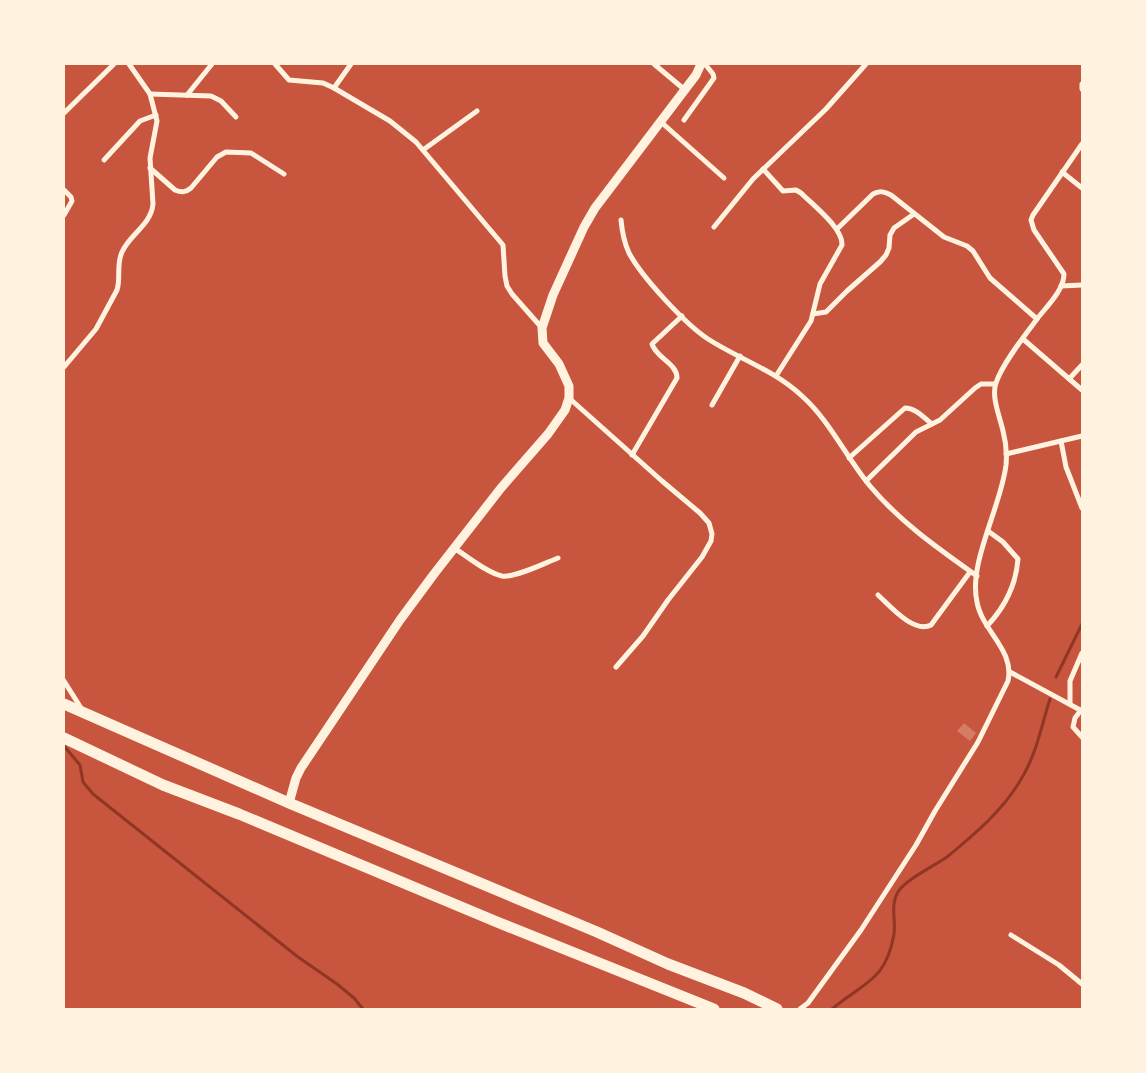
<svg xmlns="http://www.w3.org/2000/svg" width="1146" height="1073" font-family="Cabin,sans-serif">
  <rect width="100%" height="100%" fill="#c8553d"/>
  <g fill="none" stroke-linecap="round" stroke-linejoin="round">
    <g stroke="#8f3625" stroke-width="3">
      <polyline points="1056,677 1082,624"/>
      <polyline points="64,746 80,765 83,782 93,794 298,957 337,984 354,998 363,1009"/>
      <path d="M 832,1009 C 864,982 886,981 894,934 C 896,920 890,905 898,892 C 905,880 934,866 947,857 C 976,833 1006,808 1024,774 C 1037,751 1042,724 1050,699"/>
    </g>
  </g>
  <polygon fill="#d67c66" points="964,723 976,733 970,741 957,731"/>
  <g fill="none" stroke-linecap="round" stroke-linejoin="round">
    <g stroke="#fff3e0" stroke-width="5">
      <polyline points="275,64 289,80 323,83 334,88 390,121 416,142 503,245 505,276 507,286 512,294 542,328"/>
      <polyline points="654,64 685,90"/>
      <polyline points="1082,84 1082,89"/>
      <polyline points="334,88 351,64"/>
      <polyline points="150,94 211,96 221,101 236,117"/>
      <polyline points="187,95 212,64"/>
      <polyline points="64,113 114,64"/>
      <polyline points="684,120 714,78 713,74 705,64"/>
      <polyline points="661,122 724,178"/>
      <polyline points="423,150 477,111"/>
      <polyline points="104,160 140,121 156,115"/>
      <path d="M 150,168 L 175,190 C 182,193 186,192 191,188 L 217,157 L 226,152 L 251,153 L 284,174"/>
      <path d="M 763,169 L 783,191 L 796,190 L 801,193 C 813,205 843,228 842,245 L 820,284 L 811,321 L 776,376"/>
      <polyline points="1062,172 1082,188"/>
      <polyline points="64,190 71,197 72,201 64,215"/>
      <path d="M 621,220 C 622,231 624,242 629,253 C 642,277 685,324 708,339 C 739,359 774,370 802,396 C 830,421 846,457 870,486 C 900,522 939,549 977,576"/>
      <polyline points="714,227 753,179 826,109 866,64"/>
      <path d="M 837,229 L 873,194 C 880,190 885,192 891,195 L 944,237 L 967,246 L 973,251 L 990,278 L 1037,319"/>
      <polyline points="1061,286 1082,285"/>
      <polyline points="813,314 826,312 847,291 880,262 886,255 889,248 890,235 894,228 914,214"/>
      <polyline points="1023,339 1082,390"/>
      <path d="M 64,367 L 96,329 L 117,290 C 121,278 116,265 122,252 C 130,234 151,225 153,204 L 150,158 L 157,121 L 150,94 L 129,64"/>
      <polyline points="1069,379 1082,365"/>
      <polyline points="569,398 662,481 700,513 709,523 712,534 711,541 702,557 668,600 643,636 616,667"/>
      <polyline points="712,405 740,356"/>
      <polyline points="1061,441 1066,467 1082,508"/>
      <polyline points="1006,454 1082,436"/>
      <path d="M 632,455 L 677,378 C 677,363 656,358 652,344 L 682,316"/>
      <path d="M 849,458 L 905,408 C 916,408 924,418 932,424"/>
      <polyline points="866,481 916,432 940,420 975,388 981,384 995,384"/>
      <path d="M 454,548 C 467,556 487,573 502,576 C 515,578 545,563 558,558"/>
      <path d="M 878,595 C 890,606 914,634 931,625 L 970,572"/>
      <path d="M 987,626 C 1005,607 1016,585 1018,559 L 1003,542 L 988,531"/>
      <polyline points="1010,672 1082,711"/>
      <polyline points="64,681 81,708"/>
      <polyline points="1070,703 1070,681 1082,653"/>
      <polyline points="1081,710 1075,718 1073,727 1082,737"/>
      <polyline points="1011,935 1059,965 1082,984"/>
      <path d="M 800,1009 L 808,1003 L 861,930 L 916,845 L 935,811 L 978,742 L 1008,681 C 1015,650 982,631 977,602 C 968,563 1001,507 1006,465 C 1007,454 1006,442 1003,431 C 1000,417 991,397 996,383 C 1002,364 1025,335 1037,319 C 1047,306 1064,290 1064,274 L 1034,230 L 1031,220 L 1033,215 L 1082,144"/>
    </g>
    <polyline stroke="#fff3e0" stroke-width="9" points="289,803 296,778 301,768 400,620 434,574 501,488 548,434 565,410 569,398 569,386 559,364 543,343 542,328 553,295 584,227 595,208 696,75 701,64"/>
    <g stroke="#fff3e0" stroke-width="11">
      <polyline points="64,704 289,803 597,932 668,964 744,993 777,1009"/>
      <polyline points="64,738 163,785 239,814 497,922 714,1009"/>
    </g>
  </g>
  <rect width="1146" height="1073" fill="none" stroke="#fff3e0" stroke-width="130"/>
</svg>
